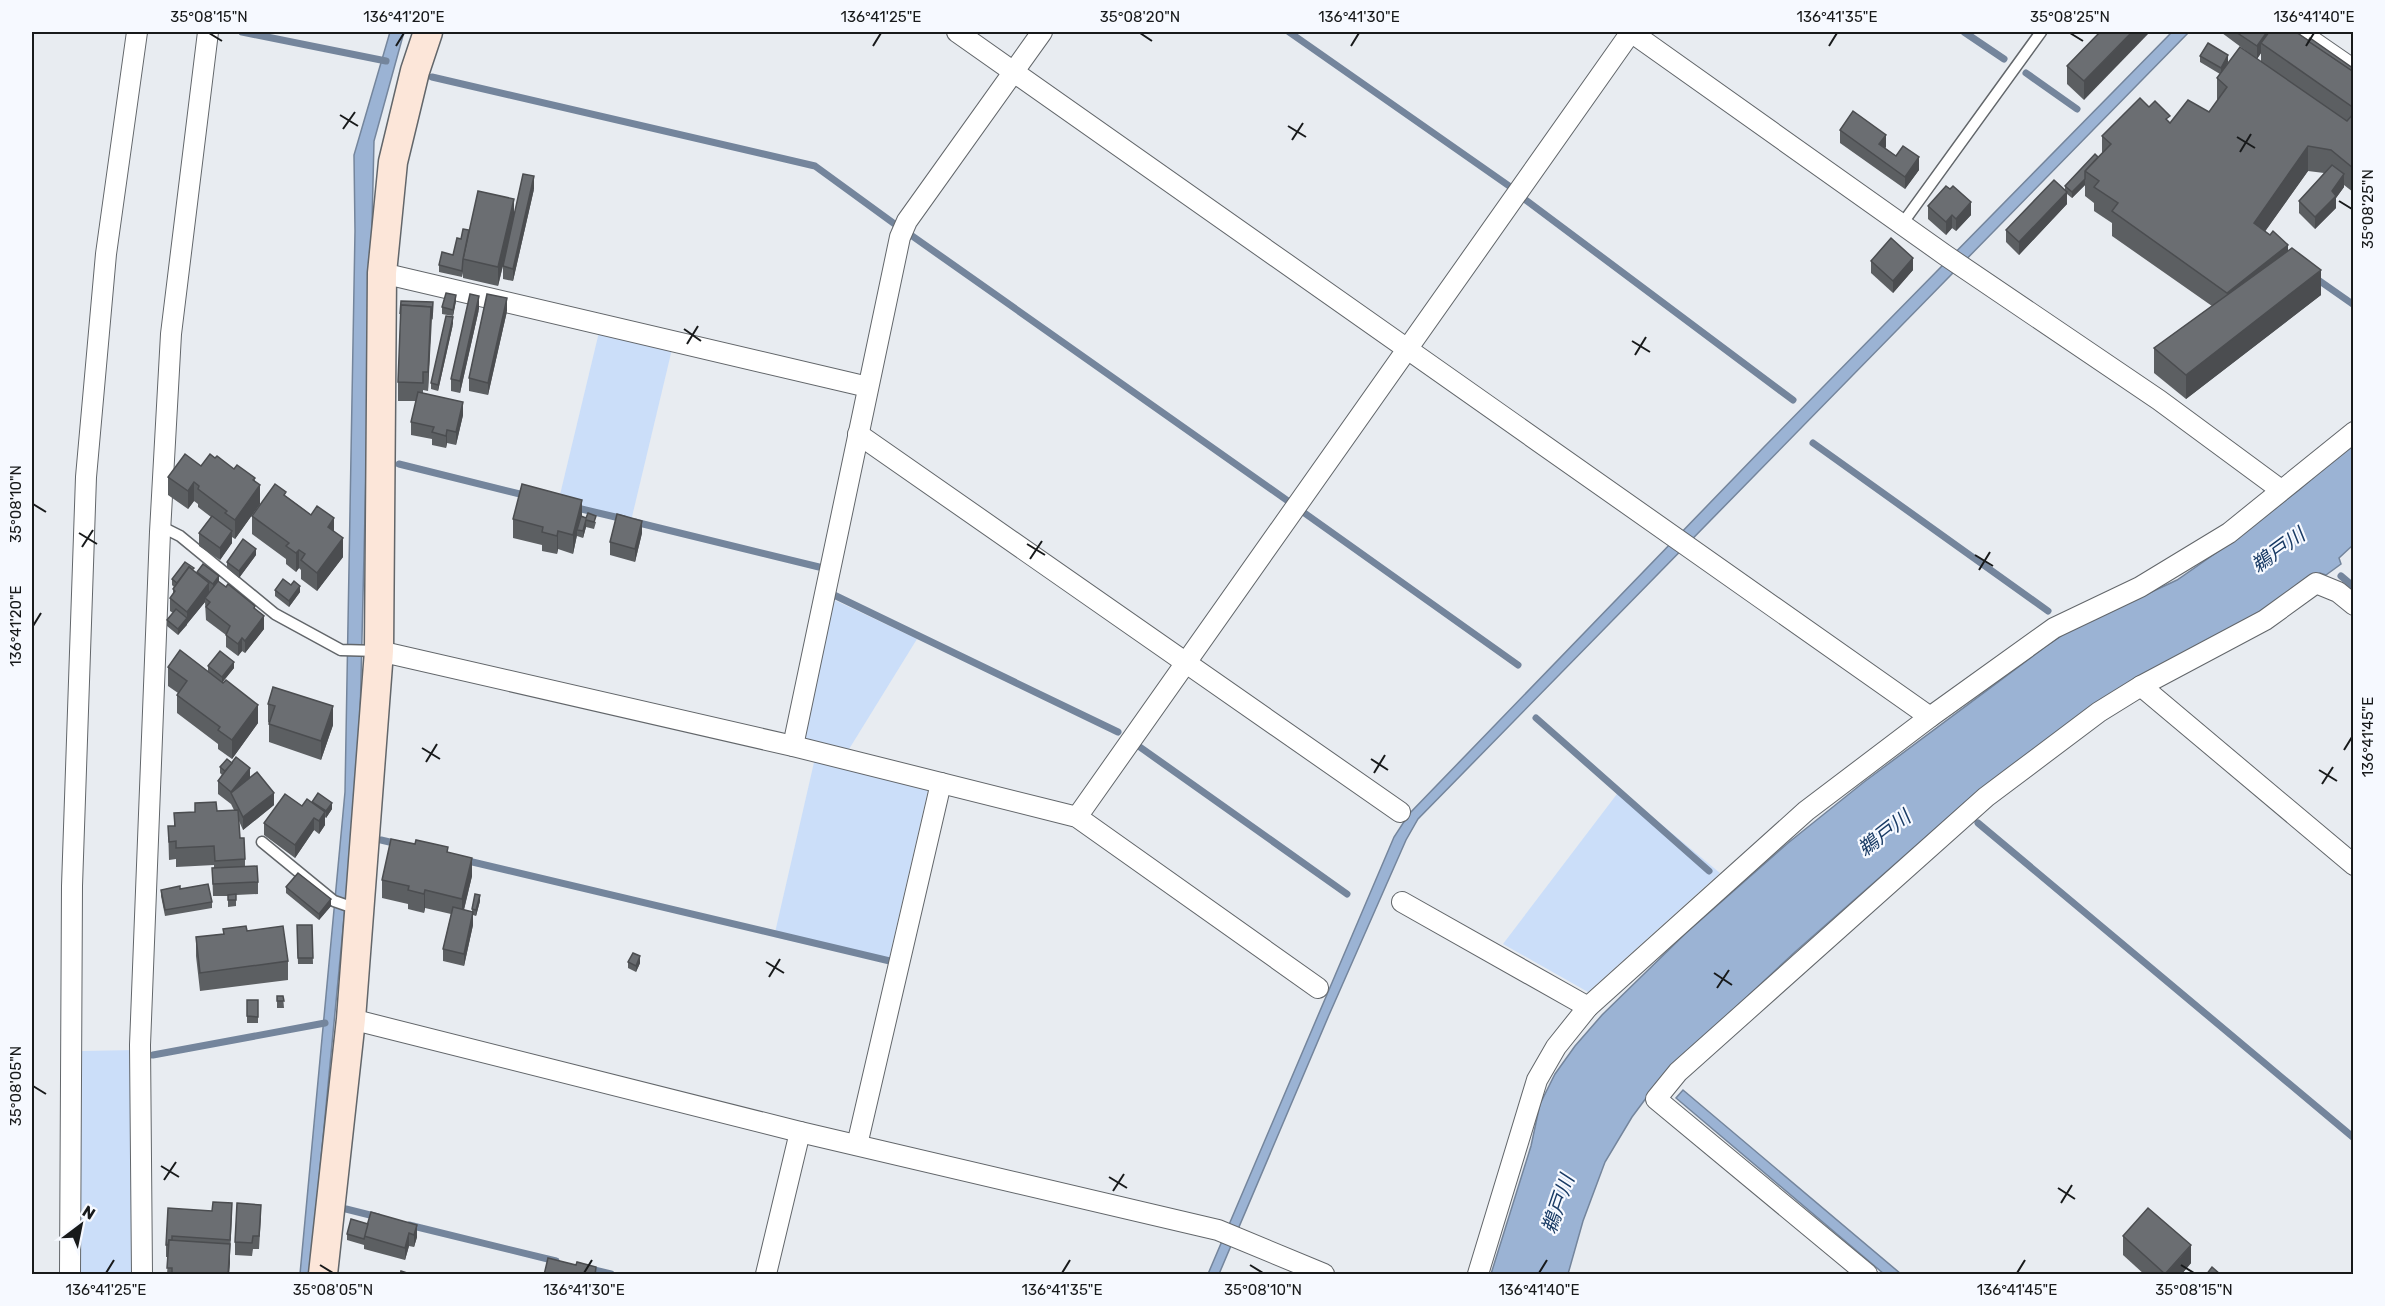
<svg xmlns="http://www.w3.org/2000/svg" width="2385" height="1306" font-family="Rubik,'Noto Sans JP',sans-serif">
  <rect width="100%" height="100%" fill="#e8ecf1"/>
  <g fill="#cbdef9">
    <polygon points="600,328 673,345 631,521 558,503"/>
    <polygon points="830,598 917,639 846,754 801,741"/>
    <polygon points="815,758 929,786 888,963 774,937"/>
    <polygon points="1620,790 1720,873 1588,992 1503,944"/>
    <polygon points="136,1050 135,1274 80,1274 82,1051"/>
  </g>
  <g fill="#9bb3d4" stroke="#74859c" stroke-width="1.5">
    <polygon points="390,32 404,32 374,141 359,761 310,1274 300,1274 345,792 355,231 354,155"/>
    <polygon points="2172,32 2189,32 1418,819 1406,840 1329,1015 1219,1274 1208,1274 1394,837 1409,814 1764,447"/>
    <polygon points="2353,443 2353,545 2339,558 2341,564 2326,575 2320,573 2264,612 1979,790 1795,952 1664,1074 1632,1117 1605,1162 1583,1221 1568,1274 1491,1274 1531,1146 1540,1104 1555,1074 1575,1046 1602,1015 1686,933 1788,843 1864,782 2045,647 2070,630 2177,580 2236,539 2299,490"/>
    <polygon points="1683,1090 1901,1274 1884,1274 1676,1098"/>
  </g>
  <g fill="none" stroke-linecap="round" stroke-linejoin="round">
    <g stroke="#74859c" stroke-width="7">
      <polyline points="242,32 386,61"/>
      <polyline points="1289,32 1512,188"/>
      <polyline points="1964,32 2004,59"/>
      <polyline points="2026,73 2077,109"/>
      <polyline points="432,77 815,166 896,225"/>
      <polyline points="1523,198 1793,400"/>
      <polyline points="908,233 1288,501"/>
      <polyline points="2314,277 2354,305"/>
      <polyline points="1813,443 2048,611"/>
      <polyline points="399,464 528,496"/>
      <polyline points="573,507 624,519"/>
      <polyline points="1303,512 1518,665"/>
      <polyline points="635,522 819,567"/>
      <polyline points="2341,576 2354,587"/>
      <polyline points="834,595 1118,732"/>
      <polyline points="1536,718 1709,871"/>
      <polyline points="1137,745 1347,894"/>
      <polyline points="1978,823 2354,1138"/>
      <polyline points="381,840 398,844"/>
      <polyline points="464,860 894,962"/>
      <polyline points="153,1055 325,1023"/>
      <polyline points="346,1209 378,1217"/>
      <polyline points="409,1225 556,1261"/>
      <polyline points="590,1269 611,1274"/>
    </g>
    <g stroke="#62666a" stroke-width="13">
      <g id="lane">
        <polyline points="1902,224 2041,32"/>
        <polyline points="160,526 180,536 275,614 341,650 379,651"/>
        <polyline points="262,842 334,901 357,909"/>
      </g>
    </g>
    <g stroke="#62666a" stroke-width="22">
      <g id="street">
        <polyline points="957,32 1930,717"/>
        <polyline points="1631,32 1945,255 2159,400 2281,490"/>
        <polyline points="2299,32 2354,70"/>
        <polyline points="382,273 868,387"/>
        <polyline points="858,434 1400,812"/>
        <polyline points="379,651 793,746 1077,817 1318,988"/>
        <polyline points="2141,686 2354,865"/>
        <polyline points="793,746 900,237 907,221 1042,32"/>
        <polyline points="1077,817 1631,32"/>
        <polyline points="1402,902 1588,1007"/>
        <polyline points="351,1019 800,1132 1218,1230 1324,1274"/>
        <polyline points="857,1145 941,783"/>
        <polyline points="70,1274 72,886 86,477 106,254 137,32"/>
        <polyline points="142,1274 140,1045 160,532 171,334 208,32"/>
        <polyline points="766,1274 800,1132"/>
        <polyline points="1478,1274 1537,1080 1556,1047 1588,1007 1806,811 1930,717 2054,628 2140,587 2229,533 2354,432"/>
        <polyline points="1867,1274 1656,1099 1678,1072 1986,797 2099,712 2141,686 2265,620 2316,583 2338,592 2354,605"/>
      </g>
    </g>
    <g stroke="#62666a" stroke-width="31">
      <polyline id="secondary" points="323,1274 351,1019 379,651 382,273 393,162 415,71 428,32"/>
    </g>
    <use href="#lane" stroke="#fff" stroke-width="10"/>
    <use href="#street" stroke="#fff" stroke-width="20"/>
    <use href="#secondary" stroke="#fce6d9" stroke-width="28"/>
  </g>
  <g fill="#5c5f62">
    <polygon points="2100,32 2084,100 2067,84 2067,66"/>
    <polygon points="2222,32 2296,32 2354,69 2354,191 2353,192 2344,185 2344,187 2336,198 2336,208 2315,229 2299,213 2299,201 2324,173 2308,171 2265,231 2288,250 2321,295 2186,399 2154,373 2154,348 2212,306 2112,236 2112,223 2094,211 2094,203 2085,196 2085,185 2072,198 2067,194 2067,204 2019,255 2006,242 2006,230 2065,190 2065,186 2102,153 2102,136 2149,107 2170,123 2209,112 2217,101 2217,78 2220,74 2200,62 2200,56 2228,62 2225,67 2261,62 2261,53 2257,59 2222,33"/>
    <polygon points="1840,130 1886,147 1885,148 1896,156 1919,170 1905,189 1840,143"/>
    <polygon points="534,189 513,281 503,279 503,266 498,286 463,278 463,273 462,277 439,272 439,265 453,255 461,239 514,217"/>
    <polygon points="1928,206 1971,215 1956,231 1952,228 1946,235 1928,219"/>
    <polygon points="1871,261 1913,270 1893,293 1871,273"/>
    <polygon points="456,301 453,316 442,314 442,307"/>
    <polygon points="433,302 428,391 423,390 423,393 463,415 456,445 447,443 446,448 432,445 432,439 411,435 411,422 416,401 398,401 398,382"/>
    <polygon points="479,309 460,393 451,391 451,379"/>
    <polygon points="507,311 488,395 469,391 469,378"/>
    <polygon points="453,324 438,391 431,389 431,383"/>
    <polygon points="215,458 255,482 260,504 235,539 232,537 232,543 220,560 199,546 199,533 211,517 198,507 198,504 194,501 188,509 168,495 168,477 201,466"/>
    <polygon points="286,496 334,532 343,557 317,591 301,579 301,570 299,568 296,572 286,564 286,559 252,534 252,516"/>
    <polygon points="582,517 596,522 594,529 586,527 583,538 577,536 577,535 573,554 558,549 557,554 542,551 542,545 513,538 513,519"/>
    <polygon points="642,533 635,562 610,555 610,542"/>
    <polygon points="256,555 239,578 227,568 227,562"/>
    <polygon points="194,571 197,573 197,572 219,582 255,609 264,629 245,653 242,651 238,656 226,647 226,635 206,620 205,602 178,635 167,626 167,620 173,613 170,611 170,598 173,595 173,589 174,587 172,585 172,579"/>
    <polygon points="291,585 300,592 289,607 275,596 275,590"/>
    <polygon points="208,666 234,668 222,682 258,723 232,759 218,749 218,744 177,713 177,695 178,693 168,686 168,667 208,671"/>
    <polygon points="268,704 333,725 321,760 269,742 269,723 268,722"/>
    <polygon points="220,767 250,777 274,805 243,830 239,821 240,838 245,859 245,867 258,882 258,894 236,895 236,906 228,907 228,896 213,896 212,868 214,868 214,865 176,867 176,859 169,860 168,826 174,826 174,813 234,810 231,804 218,794 218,781 222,775 220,773"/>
    <polygon points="312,803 332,809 326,818 325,817 325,825 319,834 314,830 295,858 264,835 264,823"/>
    <polygon points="448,852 472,876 464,910 472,912 472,909 480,901 476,916 473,915 473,925 464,966 443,961 443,949 451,914 425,908 424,913 408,909 408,904 382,898 382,880"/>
    <polygon points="286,887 331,906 319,920 286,893"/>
    <polygon points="180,889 212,902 212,908 165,916 161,896 161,890"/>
    <polygon points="297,925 312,925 313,964 298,964"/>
    <polygon points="223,929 247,931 288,961 288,980 200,991 196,956 196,937 223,934"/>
    <polygon points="628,962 640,963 636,972 628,968"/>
    <polygon points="277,996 283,996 284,1008 277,1008"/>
    <rect x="247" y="1000" width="11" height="23"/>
    <polygon points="168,1208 232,1216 229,1275 167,1275 168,1257 166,1257 166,1245"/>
    <polygon points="261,1217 259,1249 253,1249 252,1256 235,1255 235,1242"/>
    <polygon points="368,1224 417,1225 417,1237 414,1247 409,1246 405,1260 364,1249 364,1245 347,1240 347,1234"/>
    <polygon points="2123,1236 2191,1263 2181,1275 2145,1275 2123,1255"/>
  </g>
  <g fill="#4b4d50">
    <polygon points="2132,32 2150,32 2084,100 2084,81"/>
    <polygon points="2267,32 2276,32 2261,43 2261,53 2257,59 2257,46"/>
    <polygon points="2228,55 2228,62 2221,75 2221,68"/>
    <polygon points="1886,135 1886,147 1879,156 1879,144"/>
    <polygon points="2308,146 2308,171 2254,247 2254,223"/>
    <polygon points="1919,157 1919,170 1905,189 1905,177"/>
    <polygon points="2354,167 2354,191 2353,192 2353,168"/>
    <polygon points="2344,174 2344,187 2336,198 2336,208 2315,229 2315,217 2332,191"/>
    <polygon points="534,176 534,189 513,281 513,269"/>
    <polygon points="2085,179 2085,185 2072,198 2072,192"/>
    <polygon points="2067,192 2067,204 2019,255 2019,242"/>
    <polygon points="514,199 514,218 498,286 498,267"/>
    <polygon points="1971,202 1971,215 1956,231 1956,219"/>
    <polygon points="1952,215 1952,228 1946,235 1946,222"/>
    <polygon points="2288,245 2288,270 2227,317 2227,293"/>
    <polygon points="1913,258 1913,270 1893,293 1893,281"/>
    <polygon points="2321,270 2321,295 2186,399 2186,375"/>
    <polygon points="456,295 456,301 453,316 453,310"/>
    <polygon points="479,296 479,309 460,393 460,381"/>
    <polygon points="507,298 507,311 488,395 488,383"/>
    <polygon points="431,307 431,325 428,391 428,372"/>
    <polygon points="453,317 453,324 438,391 438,385"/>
    <polygon points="463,402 463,415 456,445 456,432"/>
    <polygon points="447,430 447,443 446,448 446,436"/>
    <polygon points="255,478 255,492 260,485 260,504 235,539 235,520"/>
    <polygon points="194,482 194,501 188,509 188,491"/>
    <polygon points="582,500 582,518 577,530 577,535 573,554 573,535"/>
    <polygon points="334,518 334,537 328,527"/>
    <polygon points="586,520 586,527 583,538 583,531"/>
    <polygon points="642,521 642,533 635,562 635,549"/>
    <polygon points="232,531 232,543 220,560 220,548"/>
    <polygon points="558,531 558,549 557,554 557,536"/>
    <polygon points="343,538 343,557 317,591 317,573"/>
    <polygon points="256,549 256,555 239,578 239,571"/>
    <polygon points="299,550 299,568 296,572 296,553"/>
    <polygon points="219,576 219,582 213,590 213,584"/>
    <polygon points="209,583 209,596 205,598 205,602 187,624 187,612"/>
    <polygon points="300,586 300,592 289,607 289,601"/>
    <polygon points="264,616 264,629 245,653 245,641"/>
    <polygon points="187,618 187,625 178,635 178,629"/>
    <polygon points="242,638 242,651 238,656 238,644"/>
    <polygon points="234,662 234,668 222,683 222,677"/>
    <polygon points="258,705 258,723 232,759 232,740"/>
    <polygon points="333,706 333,725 321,760 321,741"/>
    <polygon points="250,768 250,780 231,793 231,804 231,792"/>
    <polygon points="274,793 274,805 243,830 243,817"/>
    <polygon points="332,803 332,809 326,818 326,811"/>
    <polygon points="325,812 325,825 319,834 319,821"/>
    <polygon points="314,818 314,830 295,858 295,845"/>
    <polygon points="472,858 472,876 462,917 462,899"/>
    <polygon points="425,890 425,908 424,913 424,894"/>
    <polygon points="480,895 480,901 476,916 476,910"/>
    <polygon points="331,899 331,906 319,920 319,914"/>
    <polygon points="473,912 473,925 464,966 464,954"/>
    <polygon points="640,956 640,963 636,972 636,966"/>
    <polygon points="417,1225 417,1237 414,1247 414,1235"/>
    <polygon points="409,1233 409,1246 405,1260 405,1248"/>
    <polygon points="230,1244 230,1262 229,1275 228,1275"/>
    <polygon points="2191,1245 2191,1263 2181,1275 2165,1275"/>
  </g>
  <g fill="#6b6e72" stroke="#4b4d50" stroke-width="1.5">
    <polygon points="2100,32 2132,32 2084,81 2067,66"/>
    <polygon points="2236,32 2267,32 2257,46"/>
    <polygon points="2269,32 2296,32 2354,72 2354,108 2261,43"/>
    <polygon points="2310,38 2354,69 2354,72 2308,41"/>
    <polygon points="2208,43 2228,55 2221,68 2200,56"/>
    <polygon points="2240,47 2347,121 2354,113 2354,167 2353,168 2331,150 2308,146 2254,223 2270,235 2273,231 2288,245 2227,293 2112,211 2118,203 2094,187 2099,181 2085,171 2111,144 2102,136 2140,98 2149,107 2155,101 2170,116 2166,119 2170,123 2188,100 2209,112 2227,87 2217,78"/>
    <polygon points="1853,111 1886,135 1879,144 1896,156 1903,146 1919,157 1905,177 1840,130"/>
    <polygon points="2095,154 2098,157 2085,171 2085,179 2072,192 2065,186"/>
    <polygon points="2332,165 2344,174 2332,191 2336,196 2315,217 2299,201"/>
    <polygon points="523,174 534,176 513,269 503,266"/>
    <polygon points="2054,180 2067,192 2019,242 2006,230"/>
    <polygon points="1946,186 1950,189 1953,186 1971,202 1956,219 1952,215 1946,222 1928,206"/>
    <polygon points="478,191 514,199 498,267 463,259"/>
    <polygon points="463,229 469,230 463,259 462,271 439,265 442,252 453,255 457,238 461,239"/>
    <polygon points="1891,238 1913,258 1893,281 1871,261"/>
    <polygon points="2292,248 2321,270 2186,375 2154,348"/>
    <polygon points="446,293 456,295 453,310 442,307"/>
    <polygon points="470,294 479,296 460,381 451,379"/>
    <polygon points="487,294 507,298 488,383 469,378"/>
    <polygon points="401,301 433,302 432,318 431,317 431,307 401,305 400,314"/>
    <polygon points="401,305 431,307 428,372 423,372 423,383 398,382"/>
    <polygon points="446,316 453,317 438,385 431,383"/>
    <polygon points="418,392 463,402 456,432 447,430 446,436 432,432 434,427 411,422"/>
    <polygon points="185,454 201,466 210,454 215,458 217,456 234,469 237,465 255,478 253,480 260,485 235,520 225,513 227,511 198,489 199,486 194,482 188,491 168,477"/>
    <polygon points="275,484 286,492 284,495 311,515 317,506 334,518 328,527 343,538 317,573 301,560 305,554 299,550 296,553 286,546 289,543 252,516"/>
    <polygon points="522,484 582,500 573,535 558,531 557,536 542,532 543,527 513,519"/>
    <polygon points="588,513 596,516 594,522 586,520 583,531 577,530 581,516 586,518"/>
    <polygon points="617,514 642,521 635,549 610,542"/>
    <polygon points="212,516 232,531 220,548 199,533"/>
    <polygon points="243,539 256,549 239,571 227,562"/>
    <polygon points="185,562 194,568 192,570 189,567 177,583 172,579"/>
    <polygon points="203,564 219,576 213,584 197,572"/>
    <polygon points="189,567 209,583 187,612 170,598 175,591 173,589"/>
    <polygon points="283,579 291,585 294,581 300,586 289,601 275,590"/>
    <polygon points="218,581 226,587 228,584 255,606 254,608 264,616 245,641 242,638 238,644 226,635 230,626 206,607 210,602 205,598"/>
    <polygon points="176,609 187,618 178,629 167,620"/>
    <polygon points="180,650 223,683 226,680 258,705 232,740 218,730 220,727 177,695 187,681 168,667"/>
    <polygon points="220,651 234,662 222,677 208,666"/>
    <polygon points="273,687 333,706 321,741 269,724 275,706 268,704"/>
    <polygon points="236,757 250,768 231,792 218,781"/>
    <polygon points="227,759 232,763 225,771 220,767"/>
    <polygon points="257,772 274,793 243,817 231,793"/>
    <polygon points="318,793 332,803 326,811 312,802"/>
    <polygon points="285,794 302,806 307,799 325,812 319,821 314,818 295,845 264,823"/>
    <polygon points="216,802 217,811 238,810 240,838 244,838 245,859 215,861 214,846 176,848 176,841 169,842 168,826 175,826 174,813 195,812 195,803"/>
    <polygon points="391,839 415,844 416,840 448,847 447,852 472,858 462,899 425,890 424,894 408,890 409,886 382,880"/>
    <polygon points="257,866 258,882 213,884 212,868"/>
    <polygon points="298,873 331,899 319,914 286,887"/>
    <polygon points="208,884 212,902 165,910 161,890 180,886 180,889"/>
    <polygon points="236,894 236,900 228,900 228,895"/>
    <polygon points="475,894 480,895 476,910 472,909"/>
    <polygon points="453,907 473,912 464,954 443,949"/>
    <polygon points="297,925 312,925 313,958 298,958"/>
    <polygon points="246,926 247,931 283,926 288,961 200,973 196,937 224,934 223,929"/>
    <polygon points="633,953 640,956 636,966 628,962"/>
    <polygon points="277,996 283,996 284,1001 277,1001"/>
    <polygon points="247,1000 258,1000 258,1017 247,1016"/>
    <polygon points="213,1202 232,1203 230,1240 172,1236 172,1240 169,1240 168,1245 166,1245 168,1208 212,1211"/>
    <polygon points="237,1203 261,1205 259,1236 253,1236 252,1243 235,1242"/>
    <polygon points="2148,1208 2191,1245 2165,1274 2123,1236"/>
    <polygon points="371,1212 417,1225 414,1235 409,1233 405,1248 364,1236"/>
    <polygon points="351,1219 368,1224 364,1239 347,1234"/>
    <polygon points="169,1240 230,1244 228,1275 172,1275 172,1268 167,1268"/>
    <polygon points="548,1258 576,1265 577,1262 596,1267 595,1275 544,1275"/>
    <polygon points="2212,1267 2221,1275 2206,1275"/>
    <polygon points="401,1271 413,1275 400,1275"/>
  </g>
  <path fill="none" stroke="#181a1b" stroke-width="2" d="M 209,33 L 222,41M 1140,33 L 1152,41M 2070,33 L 2083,41M 396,46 L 404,33M 873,46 L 881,33M 1351,46 L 1359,33M 1829,46 L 1837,33M 2306,46 L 2314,33M 340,115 L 358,126M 1288,126 L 1306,137M 343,129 L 355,112M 2237,137 L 2255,148M 1292,140 L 1303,123M 2240,152 L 2251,134M 2339,201 L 2352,209M 684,329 L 701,341M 1632,341 L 1650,352M 687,344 L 698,326M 1635,355 L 1646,337M 33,504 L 46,512M 79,533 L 97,544M 1027,544 L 1045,555M 82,547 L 93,530M 1975,555 L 1993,566M 1030,559 L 1042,541M 1979,570 L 1990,552M 33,626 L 41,613M 422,748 L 440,759M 2344,750 L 2352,737M 1371,759 L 1388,770M 426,762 L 437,744M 2319,770 L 2337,781M 1374,773 L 1385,755M 2322,784 L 2333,767M 766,962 L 784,973M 1714,973 L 1732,985M 769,977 L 780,959M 1717,988 L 1729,970M 33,1086 L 46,1094M 161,1166 L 179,1177M 1109,1177 L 1127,1188M 164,1180 L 176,1162M 2058,1188 L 2075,1199M 1113,1191 L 1124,1174M 2061,1203 L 2072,1185M 320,1265 L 333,1273M 1250,1265 L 1263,1273M 2181,1265 L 2194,1273M 106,1273 L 114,1260M 584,1273 L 592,1260M 1062,1273 L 1070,1260M 1539,1273 L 1547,1260M 2017,1273 L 2025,1260"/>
  <g text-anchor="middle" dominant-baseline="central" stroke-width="4.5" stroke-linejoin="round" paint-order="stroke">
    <g font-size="20" font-style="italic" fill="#193b65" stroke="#f6f9ff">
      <text transform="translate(2278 550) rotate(-36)">鵜戸川</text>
      <text transform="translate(1884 833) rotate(-38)">鵜戸川</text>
      <text transform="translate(1558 1204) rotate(-71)">鵜戸川</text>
    </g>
  </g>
  <rect width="2385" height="1306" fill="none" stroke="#f6f9ff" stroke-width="66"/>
  <g transform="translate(81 1225) rotate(32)" stroke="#f6f9ff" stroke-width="4.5" paint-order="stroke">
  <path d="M0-4.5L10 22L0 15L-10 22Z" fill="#181a1b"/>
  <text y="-9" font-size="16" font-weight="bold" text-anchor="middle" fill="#181a1b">N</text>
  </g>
  <rect x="33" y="33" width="2319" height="1240" fill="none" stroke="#181a1b" stroke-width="2"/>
  <g font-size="15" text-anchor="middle" fill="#181a1b">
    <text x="209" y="22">35°08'15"N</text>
    <text x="404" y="22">136°41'20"E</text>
    <text x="881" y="22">136°41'25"E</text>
    <text x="1140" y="22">35°08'20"N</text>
    <text x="1359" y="22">136°41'30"E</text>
    <text x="1837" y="22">136°41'35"E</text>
    <text x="2070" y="22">35°08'25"N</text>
    <text x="2314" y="22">136°41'40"E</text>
    <text transform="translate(2368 209) rotate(-90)" y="5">35°08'25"N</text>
    <text transform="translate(16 504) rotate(-90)" y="5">35°08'10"N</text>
    <text transform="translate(16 626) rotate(-90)" y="5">136°41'20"E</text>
    <text transform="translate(2368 737) rotate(-90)" y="5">136°41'45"E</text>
    <text transform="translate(16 1086) rotate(-90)" y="5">35°08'05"N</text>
    <text x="106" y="1295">136°41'25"E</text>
    <text x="333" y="1295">35°08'05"N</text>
    <text x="584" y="1295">136°41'30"E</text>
    <text x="1062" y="1295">136°41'35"E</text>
    <text x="1263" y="1295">35°08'10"N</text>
    <text x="1539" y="1295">136°41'40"E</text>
    <text x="2017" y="1295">136°41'45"E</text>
    <text x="2194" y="1295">35°08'15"N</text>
  </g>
</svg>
